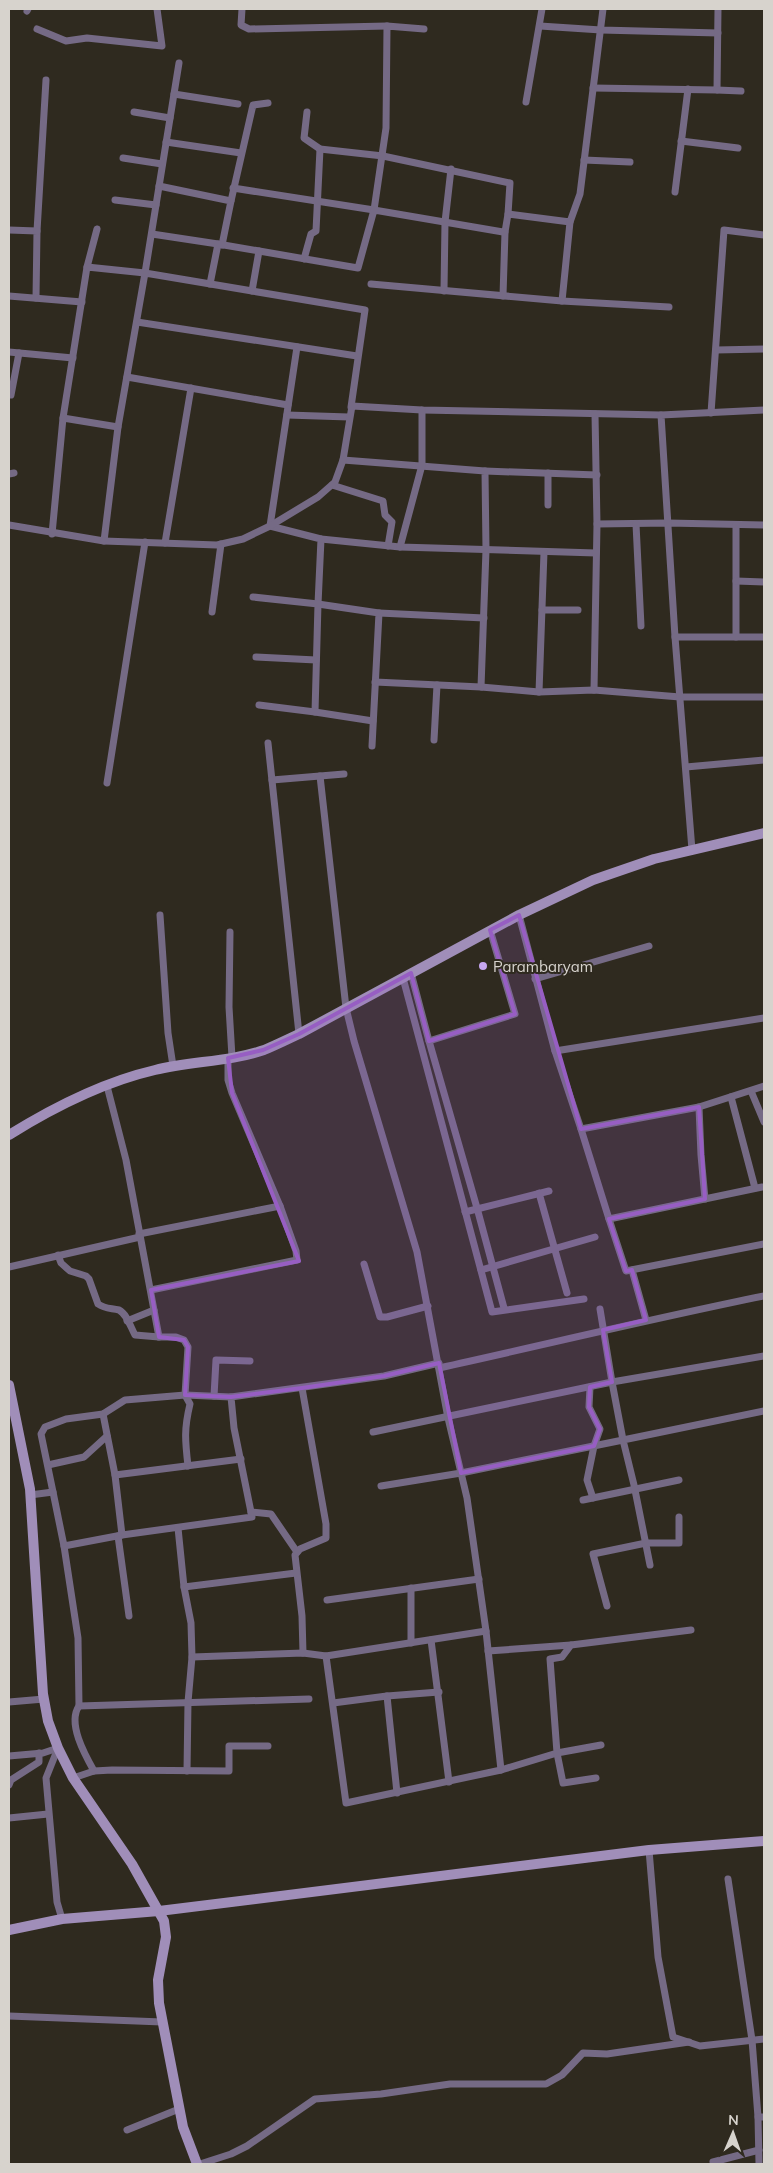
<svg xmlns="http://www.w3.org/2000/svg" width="773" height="2173" font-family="Mulish,sans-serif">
  <rect width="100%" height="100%" fill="#2f2a1f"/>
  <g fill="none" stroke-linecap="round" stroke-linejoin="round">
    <g stroke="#756a85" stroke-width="7">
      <polyline points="242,9 241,25 249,29 387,26"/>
      <polyline points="27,11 28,9"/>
      <polyline points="540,26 601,30 718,33"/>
      <polyline points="37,29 66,41 87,38 162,46 157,9"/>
      <polyline points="593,88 717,90 718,9"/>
      <polyline points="717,90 741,91"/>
      <polyline points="174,94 238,104"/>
      <polyline points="526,102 542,9"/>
      <polyline points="134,112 170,118"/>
      <polyline points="307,112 304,138 320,149 383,156 510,183 508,214"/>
      <polyline points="681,141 738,148"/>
      <polyline points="166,142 241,153"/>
      <polyline points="123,158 162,164"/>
      <polyline points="584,160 630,162"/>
      <polyline points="159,186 231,201 222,245"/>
      <polyline points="233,188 374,210 386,128 387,26 424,29"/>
      <polyline points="675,192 688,89"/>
      <polyline points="115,200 156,205"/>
      <polyline points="231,201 253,105 268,103"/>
      <polyline points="9,230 37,231 36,298"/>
      <polyline points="37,231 46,80"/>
      <polyline points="152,234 218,244"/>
      <polyline points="304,259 311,234 316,231 320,149"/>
      <polyline points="87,267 97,229"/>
      <polyline points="210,284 218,244 358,268 374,210 503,232 505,232 508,214 570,222 580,194 603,9"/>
      <polyline points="371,284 562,301 669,307"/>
      <polyline points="252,291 259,251"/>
      <polyline points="444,291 445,222 451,169"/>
      <polyline points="9,296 82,302"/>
      <polyline points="503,296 505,232"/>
      <polyline points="562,301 570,222"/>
      <polyline points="137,322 357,356"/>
      <polyline points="297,347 270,526 321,539 318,604 379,613 372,746"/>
      <polyline points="716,350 764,349"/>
      <polyline points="9,352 73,358"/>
      <polyline points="127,377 288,405"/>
      <polyline points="9,395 11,395 19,353"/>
      <polyline points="711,413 724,230 764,235"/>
      <polyline points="287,415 349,417"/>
      <polyline points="63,418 118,427"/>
      <polyline points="343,460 485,471 486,550 481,687"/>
      <polyline points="485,471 597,475"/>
      <polyline points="9,474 14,473"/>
      <polyline points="332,485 383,501 385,515 392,522 388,546"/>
      <polyline points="548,505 548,473"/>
      <polyline points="597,524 668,523 764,525"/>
      <polyline points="636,524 641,626"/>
      <polyline points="9,525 104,541 118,427 145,273 365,310 351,407"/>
      <polyline points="736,525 736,637"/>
      <polyline points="52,534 63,418 87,267 145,273 179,63"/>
      <polyline points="321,539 400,547 596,553"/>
      <polyline points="104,541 217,545 243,539 270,526 318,497 335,482 343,460 352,406 422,410 661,415"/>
      <polyline points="165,543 191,388"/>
      <polyline points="400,547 422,465 422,410"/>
      <polyline points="736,581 764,582"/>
      <polyline points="253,597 318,604 315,712"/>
      <polyline points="542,610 578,610"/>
      <polyline points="212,612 221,544"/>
      <polyline points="379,613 484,618"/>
      <polyline points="675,637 661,415 764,410"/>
      <polyline points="256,657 316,660"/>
      <polyline points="375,682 481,687 539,692 594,690 680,697 764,697"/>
      <polyline points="594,690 597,524 595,414"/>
      <polyline points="539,692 544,552"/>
      <polyline points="259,705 315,712 373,721"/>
      <polyline points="434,740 437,685"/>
      <polyline points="268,743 299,1034"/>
      <polyline points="686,767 764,760"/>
      <polyline points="320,776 346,1008 354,1041 417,1252 448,1418 467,1498 486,1631 501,1770"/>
      <polyline points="272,780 344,774"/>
      <polyline points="107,783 145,542"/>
      <polyline points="692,850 675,637 764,637"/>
      <polyline points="160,915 168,1033 173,1066"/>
      <polyline points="519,915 555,1051 581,1129 699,1107 764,1086"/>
      <polyline points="490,930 515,1014 429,1041 477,1208 504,1308"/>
      <polyline points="230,932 229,1007 232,1057"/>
      <polyline points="411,973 429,1041"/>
      <polyline points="403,978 492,1312 584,1299"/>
      <polyline points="535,979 649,946"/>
      <polyline points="555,1051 764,1018"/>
      <path d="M 107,1086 L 126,1160 L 159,1337 L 176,1337 L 184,1340 L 188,1347 L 185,1395 L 190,1404 C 184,1429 185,1440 188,1466"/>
      <polyline points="751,1091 764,1122"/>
      <polyline points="731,1097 755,1188"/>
      <polyline points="699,1107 701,1155 705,1199"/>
      <polyline points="581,1129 609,1219 762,1187"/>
      <polyline points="539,1193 567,1293"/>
      <polyline points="465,1212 549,1191"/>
      <polyline points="609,1219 626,1271 764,1244"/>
      <polyline points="139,1234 280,1206"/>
      <path d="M 58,1255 L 61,1263 L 70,1271 L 86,1276 L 89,1279 L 98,1304 C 105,1309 111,1308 119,1310 C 127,1314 131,1328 135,1335 L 159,1337"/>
      <polyline points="364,1264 380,1317 387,1317 428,1306"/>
      <polyline points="9,1267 140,1237"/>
      <polyline points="481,1270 595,1237"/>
      <polyline points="632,1270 646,1320"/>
      <polyline points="151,1290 297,1260 296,1251 280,1206 232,1093 228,1080 228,1058"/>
      <polyline points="600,1309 612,1382 764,1356"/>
      <polyline points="127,1321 154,1310"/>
      <path d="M 439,1368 C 548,1344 655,1318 764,1296"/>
      <polyline points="590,1387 589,1407 600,1429 594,1446 587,1480 593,1498"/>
      <polyline points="302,1388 326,1524 326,1538 300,1549 295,1555 302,1616 303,1653"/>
      <polyline points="214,1396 216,1360 250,1361"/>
      <polyline points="103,1414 115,1475 122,1535"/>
      <polyline points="373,1432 612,1382 623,1440 461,1473 381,1486"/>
      <polyline points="48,1465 84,1457 107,1436"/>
      <polyline points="115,1475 241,1459"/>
      <polyline points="53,1492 41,1434 45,1427 66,1419 103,1414 125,1400 185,1395 231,1397"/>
      <polyline points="30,1495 53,1492 64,1546 122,1535 252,1517 234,1428 231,1397 384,1376 439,1363"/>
      <polyline points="583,1500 679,1480"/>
      <polyline points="251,1512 271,1514 297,1552"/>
      <polyline points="178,1528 184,1587 191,1623 192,1657 188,1702 187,1771"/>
      <polyline points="118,1536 129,1616"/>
      <path d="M 64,1546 L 78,1638 L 79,1706 C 67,1723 85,1755 94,1771"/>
      <polyline points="650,1565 634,1485 623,1440 764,1411"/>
      <polyline points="184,1587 296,1573"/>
      <polyline points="327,1600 479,1579"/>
      <polyline points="607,1606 593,1554 646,1543 679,1543 679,1517"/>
      <polyline points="431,1640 449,1782"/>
      <polyline points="411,1643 411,1588"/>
      <polyline points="488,1651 571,1645"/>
      <polyline points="326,1656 346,1803 501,1770 557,1753 550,1659 562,1657 571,1645 691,1630"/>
      <polyline points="192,1657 303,1653 326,1656 486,1631"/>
      <polyline points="9,1702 44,1699"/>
      <polyline points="333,1703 387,1696"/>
      <polyline points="79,1706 309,1699"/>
      <polyline points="58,1748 46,1778 57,1902 62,1919"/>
      <polyline points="9,1756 43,1753 58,1748"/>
      <polyline points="73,1778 94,1771 112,1770 229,1771 229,1746 268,1746"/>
      <polyline points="596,1778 563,1783 557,1753 601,1745"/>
      <polyline points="9,1785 11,1780 39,1762 39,1753"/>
      <polyline points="397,1793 387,1696 439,1692"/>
      <polyline points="9,1818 48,1814"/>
      <polyline points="649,1850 658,1957 673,2037 700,2046 764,2039"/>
      <polyline points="728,1879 752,2040 758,2117 764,2117"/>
      <polyline points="9,2016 162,2022"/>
      <polyline points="758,2117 759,2164"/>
      <polyline points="127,2130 179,2109"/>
      <polyline points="713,2162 759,2150"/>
      <polyline points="200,2164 231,2154 247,2146 315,2099 381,2094 450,2084 546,2084 562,2075 583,2053 607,2054 689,2042"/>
    </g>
    <g stroke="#a08eb9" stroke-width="10">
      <path d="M 9,1135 C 54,1107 103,1082 155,1070 C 191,1061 229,1062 264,1050 C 276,1045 288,1039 299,1034 L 519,915 L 593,880 L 654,859 L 764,833"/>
      <polyline points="9,1385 30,1489 43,1694 48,1721 58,1748 73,1778 132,1864 164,1921 166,1937 158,1980 159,2003 183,2127 197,2164"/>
      <polyline points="9,1930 62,1919 159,1911 649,1850 764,1841"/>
    </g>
  </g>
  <path fill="#975ec3" fill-opacity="0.2" stroke="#975ec3" stroke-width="4" stroke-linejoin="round" d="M 519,915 L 581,1129 L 699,1107 L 705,1199 L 609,1219 L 626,1271 L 632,1270 L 646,1320 L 603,1330 L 612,1382 L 590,1387 L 589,1407 L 600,1429 L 594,1446 L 461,1473 L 439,1363 L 384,1376 L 302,1388 L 231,1397 L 185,1395 L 188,1347 L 184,1340 L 159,1337 L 151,1290 L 299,1261 L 232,1093 L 228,1058 L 263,1050 L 299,1034 L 411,973 L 429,1041 L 515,1014 L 490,930 Z"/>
  <circle fill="#c6a6f0" stroke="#2f2a1f" stroke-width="2" cx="483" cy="966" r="5"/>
  <g text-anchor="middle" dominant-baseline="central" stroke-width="4" stroke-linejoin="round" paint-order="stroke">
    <g font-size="15" fill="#d7d3cd" stroke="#2f2a1f" text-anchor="start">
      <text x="493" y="966">Parambaryam</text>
    </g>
  </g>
  <rect width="773" height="2173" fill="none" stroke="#d7d3cd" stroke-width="20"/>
  <g transform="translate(733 2133) rotate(2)" stroke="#2f2a1f" stroke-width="4" paint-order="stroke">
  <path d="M0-4L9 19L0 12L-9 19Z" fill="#d7d3cd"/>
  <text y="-8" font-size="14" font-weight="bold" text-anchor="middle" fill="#d7d3cd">N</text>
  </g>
</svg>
